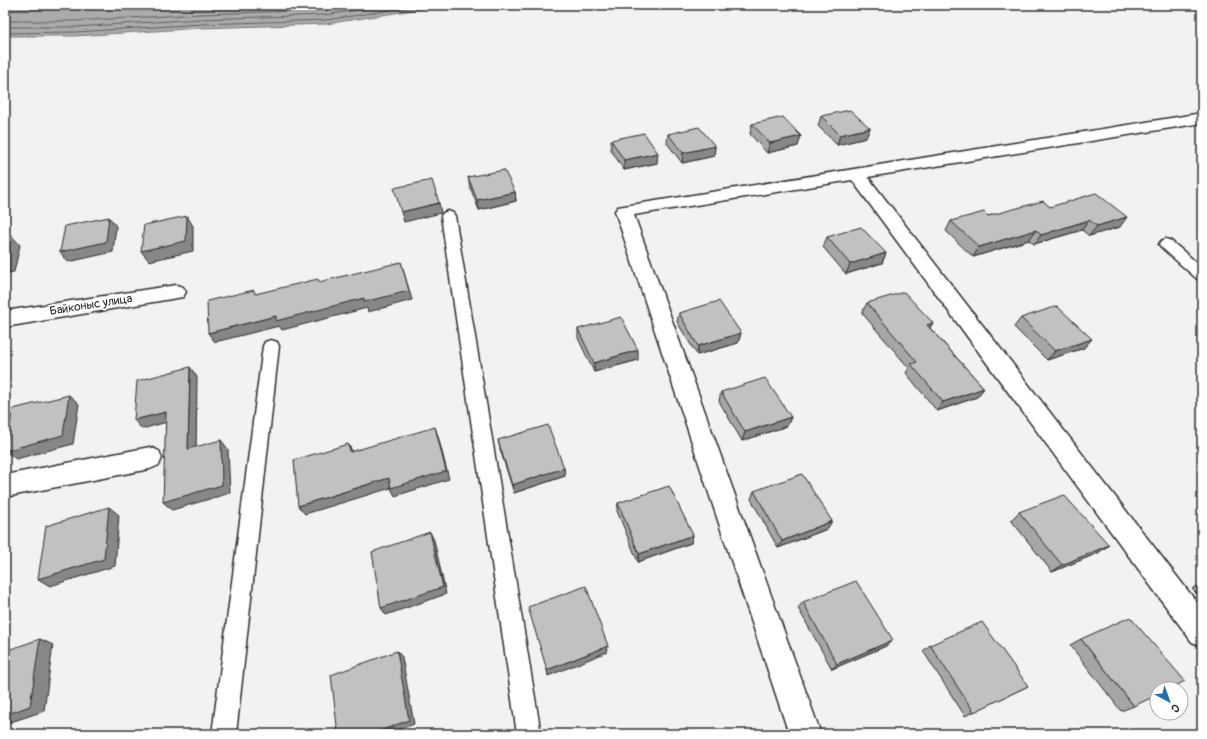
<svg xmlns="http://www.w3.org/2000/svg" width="1207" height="739" font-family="Pangolin,sans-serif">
  <rect width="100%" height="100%" fill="#f2f2f2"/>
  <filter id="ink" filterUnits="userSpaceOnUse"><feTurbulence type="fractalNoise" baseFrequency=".025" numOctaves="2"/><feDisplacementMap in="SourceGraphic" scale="8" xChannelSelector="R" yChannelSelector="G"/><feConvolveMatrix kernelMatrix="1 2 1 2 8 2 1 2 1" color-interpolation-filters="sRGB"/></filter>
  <g filter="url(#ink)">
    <polygon fill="#ababab" stroke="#787878" points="5,5 445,5 326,24 202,28 75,36 5,36"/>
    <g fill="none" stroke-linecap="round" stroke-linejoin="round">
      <g stroke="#5e5e5e" stroke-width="1">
        <polyline points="5,21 74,21 201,14 325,10 353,5"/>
        <polyline points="5,27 75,27 201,19 325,15 392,5"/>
        <polyline points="5,33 75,32 202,24 326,20 424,5"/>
      </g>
      <g stroke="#2b2b2b" stroke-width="3">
        <g id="service">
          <polygon points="448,211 453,213 455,216 541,734 517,734 441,216 443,213"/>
          <polygon points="1166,239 1171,241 1202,267 1202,280 1197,279 1161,247 1159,244 1161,241"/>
          <polygon points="271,340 277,342 279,346 236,734 212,734 263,346 265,342"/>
        </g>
      </g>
      <g stroke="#2b2b2b" stroke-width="3">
        <g id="minor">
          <polygon points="1202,113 1202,123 868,177 1202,609 1202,646 1192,642 852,180 634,215 821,734 789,734 615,211 618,207"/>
          <polygon points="176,285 183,287 186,292 183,297 5,327 5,311"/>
          <polygon points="150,447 159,451 162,458 159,465 150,469 5,497 5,475"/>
        </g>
      </g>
      <use href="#service" fill="#fff" fill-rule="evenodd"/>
      <use href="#minor" fill="#fff" fill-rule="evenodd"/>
    </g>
    <g fill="#a6a6a6" stroke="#2b2b2b">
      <polygon points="821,116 870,128 866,138 837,145 818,126"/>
      <polygon points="752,124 798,146 767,153 750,134"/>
      <polygon points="668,134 715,146 714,156 682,163 667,143"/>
      <polygon points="611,140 657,163 624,170 611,150"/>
      <polygon points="468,177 515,192 516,201 479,210 470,187"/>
      <polygon points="1050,207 1120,227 1089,236 1082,230 1034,244 1029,240 973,257 946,231 951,221"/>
      <polygon points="827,237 886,253 882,263 846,274 823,247"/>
      <polygon points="867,303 930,328 984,388 977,397 937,411 906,373 909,368 862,313"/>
      <polygon points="679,313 741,333 738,343 697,355 677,322"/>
      <polygon points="1021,318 1084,348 1047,360 1014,327"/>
      <polygon points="578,329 638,360 594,372 578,338"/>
      <polygon points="721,392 791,417 787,426 742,441 719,401"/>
      <polygon points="498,440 564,468 565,476 514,493 500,449"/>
      <polygon points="754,491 832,521 827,529 778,548 751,499"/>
      <polygon points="618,503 693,535 691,543 638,562 617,511"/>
      <polygon points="1019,512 1109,545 1098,553 1052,572 1011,520"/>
      <polygon points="1202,584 1202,599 1192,589"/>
      <polygon points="803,602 886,646 832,669 798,608"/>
      <polygon points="1081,639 1134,706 1121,711 1070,645"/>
      <polygon points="930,645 1028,686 965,716 923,651"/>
    </g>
    <g fill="#878787" stroke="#2b2b2b">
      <polygon points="870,128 866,138 837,145 840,135"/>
      <polygon points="801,136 798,146 767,153 770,143"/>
      <polygon points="715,146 714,156 682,163 683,153"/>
      <polygon points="658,153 657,163 624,170 624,160"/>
      <polygon points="515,192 516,201 479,210 477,200"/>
      <polygon points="439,203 441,213 404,222 401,212"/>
      <polygon points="187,216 193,226 193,251 149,261 141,251"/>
      <polygon points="109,217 116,226 113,252 68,262 60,252"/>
      <polygon points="1127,217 1120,227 1089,236 1097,226"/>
      <polygon points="1089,220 1082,230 1034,244 1041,235"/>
      <polygon points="1036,230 1029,240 973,257 979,247"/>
      <polygon points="11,235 20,245 14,272 5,273 5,260"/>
      <polygon points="886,253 882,263 846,274 850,264"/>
      <polygon points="401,262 412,300 368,312 367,308 282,330 279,326 215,342 208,333 276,316 364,298"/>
      <polygon points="933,323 927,333 927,325"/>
      <polygon points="741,333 738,343 697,355 698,346"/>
      <polygon points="1092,339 1084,348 1047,360 1055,351"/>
      <polygon points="638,350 638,360 594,372 594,363"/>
      <polygon points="190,367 197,377 196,458 188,449"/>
      <polygon points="984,388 977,397 937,411 943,402"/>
      <polygon points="69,395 79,404 73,444 16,459 5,451"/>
      <polygon points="166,412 174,420 142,429 134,420"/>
      <polygon points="791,417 787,426 742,441 745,432"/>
      <polygon points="435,427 438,436 449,479 395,496 391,488"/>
      <polygon points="221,440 228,449 230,493 172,510 163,502"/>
      <polygon points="348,444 353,452 350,452"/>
      <polygon points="564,468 565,476 514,493 512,485"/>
      <polygon points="389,478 394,487 305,514 298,506"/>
      <polygon points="109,507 119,515 115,566 50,586 38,579"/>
      <polygon points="832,521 827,529 778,548 782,541"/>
      <polygon points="430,532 434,540 446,594 386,615 381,608"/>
      <polygon points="693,535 691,543 638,562 639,554"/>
      <polygon points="1109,545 1098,553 1052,572 1062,565"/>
      <polygon points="40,639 53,645 44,711 5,724 5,715"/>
      <polygon points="893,640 886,646 832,669 837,664"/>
      <polygon points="608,646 607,652 548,676 547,670"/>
      <polygon points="397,651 402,657 414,724 388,734 372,734"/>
    </g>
    <g fill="#c1c1c1" stroke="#2b2b2b">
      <polygon points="850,110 870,128 840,135 821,116"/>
      <polygon points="783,117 801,136 770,143 752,124"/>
      <polygon points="699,127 715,146 683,153 668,134"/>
      <polygon points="644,133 658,153 624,160 611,140"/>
      <polygon points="504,170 515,192 477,200 468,177"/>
      <polygon points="432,180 439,203 401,212 394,188"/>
      <polygon points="1096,193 1127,217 1097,226 1089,220 1041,235 1036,230 979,247 951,221 984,212 988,216 1043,201 1050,207"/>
      <polygon points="187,216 186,241 141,251 144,225"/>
      <polygon points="109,217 106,242 60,252 65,226"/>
      <polygon points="861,227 886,253 850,264 827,237"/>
      <polygon points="11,235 5,260 5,236"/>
      <polygon points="401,262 409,291 364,302 364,298 276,321 276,316 208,333 207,301 254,290 255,294 318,279 319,282"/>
      <polygon points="904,292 933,323 927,325 984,388 943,402 911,364 917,362 867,303"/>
      <polygon points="719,301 741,333 698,346 679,313"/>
      <polygon points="1057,306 1092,339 1055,351 1021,318"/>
      <polygon points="621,317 638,350 594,363 578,329"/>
      <polygon points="190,367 188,449 221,440 222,485 163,502 166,412 134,420 137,381"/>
      <polygon points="765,378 791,417 745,432 721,392"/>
      <polygon points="69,395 63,435 5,451 13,409"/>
      <polygon points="548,425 564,468 512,485 498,440"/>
      <polygon points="435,427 446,471 391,488 389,478 298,506 294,460 348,444 350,452"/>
      <polygon points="802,474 832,521 782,541 754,491"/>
      <polygon points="669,486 693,535 639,554 618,503"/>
      <polygon points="1064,495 1109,545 1062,565 1019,512"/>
      <polygon points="109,507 104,559 38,579 46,526"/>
      <polygon points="430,532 443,587 381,608 372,552"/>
      <polygon points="856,581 893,640 837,664 803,602"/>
      <polygon points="586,586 608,646 547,670 528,607"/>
      <polygon points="1130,617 1185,681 1169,689 1157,689 1157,695 1134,706 1081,639"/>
      <polygon points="982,622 1028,686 974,712 930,645"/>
      <polygon points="40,639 30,706 5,715 5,651"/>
      <polygon points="397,651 409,720 372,734 338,734 331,675"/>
    </g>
  </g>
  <g text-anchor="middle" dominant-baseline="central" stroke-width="3.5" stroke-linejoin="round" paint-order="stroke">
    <g font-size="12" fill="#2b2b2b" stroke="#fff">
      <text transform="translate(91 305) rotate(-9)">Байконыс улица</text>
    </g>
  </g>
  <rect width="1207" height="739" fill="none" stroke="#fff" stroke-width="20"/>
  <rect x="10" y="10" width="1187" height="719" fill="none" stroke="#2b2b2b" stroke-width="1.5" filter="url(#ink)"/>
  <g transform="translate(1169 701) rotate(139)"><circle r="19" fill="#ffffff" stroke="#aaaaaa"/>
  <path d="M0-3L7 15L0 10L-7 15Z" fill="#1f6fb2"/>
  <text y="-6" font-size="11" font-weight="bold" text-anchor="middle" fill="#2b2b2b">С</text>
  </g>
</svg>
